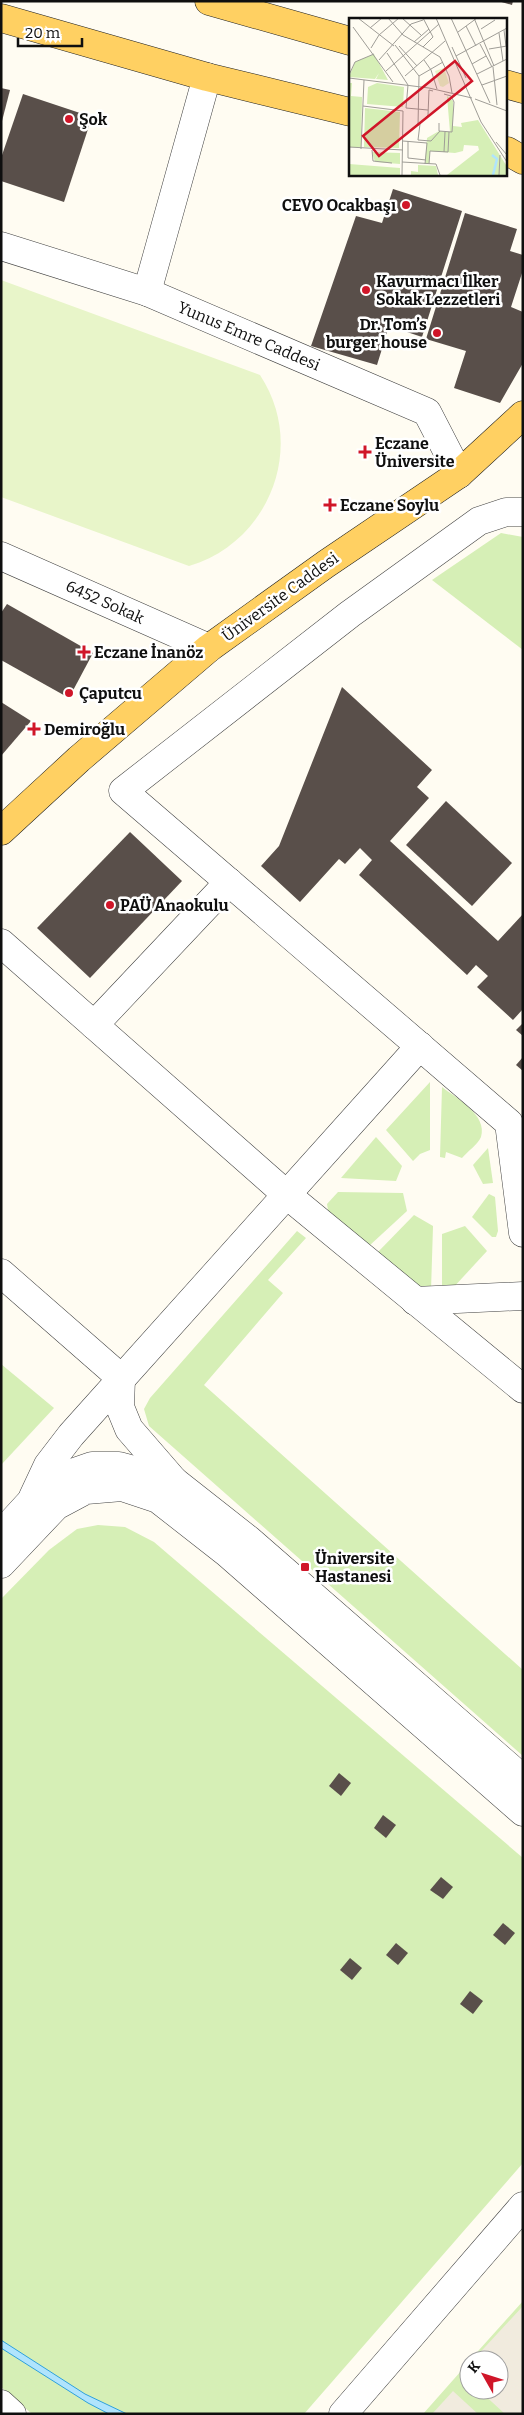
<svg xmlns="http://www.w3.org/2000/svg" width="524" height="2415" font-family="Bitter,serif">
  <rect width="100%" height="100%" fill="#fffcf2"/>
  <g fill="#d6efb6">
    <polygon points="501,533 523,537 523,650 432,580"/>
    <polygon points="430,1082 430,1150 420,1154 413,1161 386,1130"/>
    <path d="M 442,1087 C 456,1098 488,1115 481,1137 C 478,1144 467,1152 462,1158 L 446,1152 L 445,1158 L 440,1157 Z"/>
    <polygon points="376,1137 402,1166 396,1181 341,1178"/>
    <polygon points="488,1148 493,1183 483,1184 473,1165"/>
    <polygon points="338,1192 403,1193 407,1211 369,1246 329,1216 327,1204"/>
    <polygon points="489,1194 495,1197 498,1231 496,1237 492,1237 472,1217"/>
    <polygon points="414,1215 433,1226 431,1290 421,1289 377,1253"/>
    <polygon points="465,1226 487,1251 452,1289 442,1294 442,1234"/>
    <polygon points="297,1231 306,1238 268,1280 283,1293 204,1385 523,1670 523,1756 149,1426 144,1409 150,1398"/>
    <polygon points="1,1364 54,1408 1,1465"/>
    <polygon points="98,1525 125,1527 154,1542 523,1858 523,2163 304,2414 32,2414 1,2387 1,1599 49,1550 77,1529"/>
    <polygon points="523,2301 523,2414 423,2414 469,2362 469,2390 499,2390 499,2360 470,2360"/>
  </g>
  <path fill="#e8f5c9" d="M 1,280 L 260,375 C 307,446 270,542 189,566 L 1,497 Z"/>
  <g fill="#f1ebde">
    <polygon points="523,2306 523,2414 505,2414 479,2390 499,2390 499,2360 473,2360"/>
    <polygon points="453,2391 478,2414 432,2414"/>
  </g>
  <polygon fill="#b0e4fd" stroke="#2ea1dd" points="1,2340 85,2394 127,2414 109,2414 88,2403 1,2348"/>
  <g fill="#594f4a">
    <polygon points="498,1 513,1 512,5"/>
    <polygon points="1,88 10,90 2,121 1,121"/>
    <polygon points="23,94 92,117 64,202 1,181 1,158"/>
    <polygon points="393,189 462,211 422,337 389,326 377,365 311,346 356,216 382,223"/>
    <polygon points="465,213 517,229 510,251 523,255 523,270 511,307 523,312 523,363 500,403 454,388 466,351 426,339"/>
    <polygon points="7,604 93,653 69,698 1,660 1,613"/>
    <polygon points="342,687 432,770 417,787 429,798 390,841 498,941 523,914 523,1009 513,1020 477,987 488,976 476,965 467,975 359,875 372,860 360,848 345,864 339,859 300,902 261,866 279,846"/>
    <polygon points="1,702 31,721 1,756"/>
    <polygon points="446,801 512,863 472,906 406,845"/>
    <polygon points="130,832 182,881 90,978 37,928"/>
    <polygon points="523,1023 523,1036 516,1030"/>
    <polygon points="523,1057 523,1071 516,1065"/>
    <polygon points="339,1773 351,1783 341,1796 329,1786"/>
    <polygon points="383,1815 396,1825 386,1838 374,1828"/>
    <polygon points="441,1877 453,1887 443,1899 430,1890"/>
    <polygon points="503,1923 515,1933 505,1945 493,1935"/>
    <polygon points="396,1943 408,1953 398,1965 386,1955"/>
    <polygon points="350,1958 362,1968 352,1980 340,1970"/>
    <polygon points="470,1991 483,2001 473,2014 460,2004"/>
  </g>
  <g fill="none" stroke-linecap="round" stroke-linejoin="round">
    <g stroke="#424242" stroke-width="29">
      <g id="minor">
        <polyline points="1,246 147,292 427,412 459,474"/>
        <polyline points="147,292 207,77"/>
        <polyline points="523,512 506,512 479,521 350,614 123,791 509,1123 523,1233"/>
        <polyline points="1,556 209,648"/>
        <polyline points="1,943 287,1195 523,1389"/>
        <polyline points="94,1025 229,882"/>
        <polyline points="1,1273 121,1378"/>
        <polyline points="415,1301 523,1296"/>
        <polyline points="121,1378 120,1407 129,1429 174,1481"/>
        <polyline points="33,1497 48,1465 71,1435 420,1046"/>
        <polyline points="1,1534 34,1498 69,1474 92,1466 119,1466 174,1481 249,1540 523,1779"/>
        <polyline points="1,1564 56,1506 86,1490 122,1487 158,1499 227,1553 523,1812"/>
        <polyline points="1,2404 12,2414"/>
        <polyline points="343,2414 523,2206"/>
      </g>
    </g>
    <g stroke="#202020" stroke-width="29">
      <g id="major">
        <polyline points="209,1 350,41"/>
        <polyline points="1,18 207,77 350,112"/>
        <polyline points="505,84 523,89"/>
        <polyline points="507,151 523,160"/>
        <polyline points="1,831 79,759 209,648 326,564 459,474 523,415"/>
      </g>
    </g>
    <use href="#minor" stroke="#fff" stroke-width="28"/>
    <use href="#major" stroke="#ffd062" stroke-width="28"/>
  </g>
  <g fill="#d01629" stroke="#fff" stroke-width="2">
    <circle cx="69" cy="119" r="5"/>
    <circle cx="406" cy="205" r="5"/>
    <circle cx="366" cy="290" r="5"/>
    <circle cx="437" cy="333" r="5"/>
    <path d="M362.5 444.5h5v5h5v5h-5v5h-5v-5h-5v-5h5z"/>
    <path d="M327.5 497.5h5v5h5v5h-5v5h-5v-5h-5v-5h5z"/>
    <path d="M81.5 644.5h5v5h5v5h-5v5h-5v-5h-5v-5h5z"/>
    <circle cx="69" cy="693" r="5"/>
    <path d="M31.5 721.5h5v5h5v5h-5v5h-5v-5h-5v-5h5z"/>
    <circle cx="110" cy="905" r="5"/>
    <rect x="300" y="1562" width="10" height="10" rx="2.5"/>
  </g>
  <g text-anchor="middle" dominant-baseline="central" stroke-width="5" stroke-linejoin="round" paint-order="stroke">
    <g font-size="16" font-weight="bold" fill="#0f0f0f" stroke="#fff" text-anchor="start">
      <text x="79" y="119">Şok</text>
      <text x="396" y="205" text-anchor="end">CEVO Ocakbaşı</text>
      <text x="376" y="281">Kavurmacı İlker<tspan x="376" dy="18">Sokak Lezzetleri</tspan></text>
      <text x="427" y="324" text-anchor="end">Dr. Tom’s<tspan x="427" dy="18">burger house</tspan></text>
      <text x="375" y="443">Eczane<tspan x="375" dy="18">Üniversite</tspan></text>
      <text x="340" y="505">Eczane Soylu</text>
      <text x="94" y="652">Eczane İnanöz</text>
      <text x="79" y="693">Çaputcu</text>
      <text x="44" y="729">Demiroğlu</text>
      <text x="120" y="905">PAÜ Anaokulu</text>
      <text x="315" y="1558">Üniversite<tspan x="315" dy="18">Hastanesi</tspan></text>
    </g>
    <g font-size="16" fill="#0f0f0f" stroke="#fff">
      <text transform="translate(249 336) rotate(23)">Yunus Emre Caddesi</text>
      <text transform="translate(280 597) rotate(-36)">Üniversite Caddesi</text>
      <text transform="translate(105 602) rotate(24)">6452 Sokak</text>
    </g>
  </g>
  <g transform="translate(349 18)">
    <rect width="158" height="158" fill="#fffcf2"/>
    <path d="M 25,36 L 39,62 L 27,61 L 30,55 L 26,61 L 0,59 L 6,44 ZM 0,65 L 3,65 L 2,78 L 13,79 L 12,130 L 0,129 ZM 28,65 L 55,69 L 54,89 L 18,86 L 19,69 ZM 98,78 L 104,83 L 104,108 L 113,109 L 112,105 L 129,102 L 157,147 L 157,157 L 98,157 L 130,132 L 129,128 L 115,127 L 114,133 L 106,135 L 81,133 L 80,146 L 76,146 L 78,120 L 90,113 L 101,114 ZM 16,90 L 51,94 L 50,130 L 15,129 ZM 23,134 L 51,135 L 51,146 L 26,144 ZM 0,146 L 51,150 L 51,157 L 0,157 ZM 69,147 L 87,148 L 89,157 L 62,157 L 62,153 L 69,154 Z" fill="#d6efb6"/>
    <path d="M 95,50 L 100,65 L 94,69 L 91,68 L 86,53 Z" fill="#e8f5c9"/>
    <path fill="none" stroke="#b0e4fd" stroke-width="2.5" d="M 143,137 L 148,141 L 144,157"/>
    <path fill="none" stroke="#9f9d97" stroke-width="1" d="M 9,0 L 45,28M 39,0 L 54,17 L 91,39 L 100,58 L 103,75M 53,0 L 72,17M 74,0 L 84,19 L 74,29M 87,0 L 132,104 L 158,144M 102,0 L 141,85M 125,0 L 145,48M 117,8 L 127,28M 4,9 L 44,64M 21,10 L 33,0M 132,11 L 146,2M 155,12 L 157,28M 109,14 L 128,0M 150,15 L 154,43M 65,24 L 80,11M 131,26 L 143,49M 46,27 L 70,58 L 69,108M 50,28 L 68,48M 103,29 L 117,60M 22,30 L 30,17 L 50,0M 140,31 L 158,28M 38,35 L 59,67 L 57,90 L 79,92M 107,38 L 158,10M 30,42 L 62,6 L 74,2M 75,42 L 82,52 L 88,71M 123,46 L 137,38M 144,49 L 148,87M 37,53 L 90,6M 128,56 L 158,41M 0,57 L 6,44 L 25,36M 56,58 L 96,23M 70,58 L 94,44M 0,60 L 80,70 L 123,80M 133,67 L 158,58M 84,73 L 80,72 L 79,97 L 71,106 L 69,122 L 82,123 L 91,113M 126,81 L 158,93M 14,88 L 54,93 L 53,157M 90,105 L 90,113 L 103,114 L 105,84 L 102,78 L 95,76M 54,123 L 78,125 L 76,146M 59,123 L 59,140 L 77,142M 147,124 L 158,137M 0,129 L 54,132M 12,131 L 15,62M 23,132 L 24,143 L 43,145M 95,134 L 96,114M 53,144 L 87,146 L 91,157M 80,146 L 81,133 L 99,134 L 100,114M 150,157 L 151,137"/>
    <path fill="#d01629" fill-opacity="0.15" stroke="#d01629" stroke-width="2.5" d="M 106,43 L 123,63 L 30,138 L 14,118 Z"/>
    <rect width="158" height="158" fill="none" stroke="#0f0f0f" stroke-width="2.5"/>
  </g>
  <rect width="524" height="2415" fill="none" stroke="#0f0f0f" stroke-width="5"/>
  <g transform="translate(484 2375) rotate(309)"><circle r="24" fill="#ffffff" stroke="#9f9f9f"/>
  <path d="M0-4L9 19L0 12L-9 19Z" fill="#d01629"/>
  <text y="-8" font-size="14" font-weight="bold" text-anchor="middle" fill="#0f0f0f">K</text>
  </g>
  <path d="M18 38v8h64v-8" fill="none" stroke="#0f0f0f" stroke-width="2.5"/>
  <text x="25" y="38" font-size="15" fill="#0f0f0f" stroke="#ffffff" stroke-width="4" paint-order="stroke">20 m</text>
</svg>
